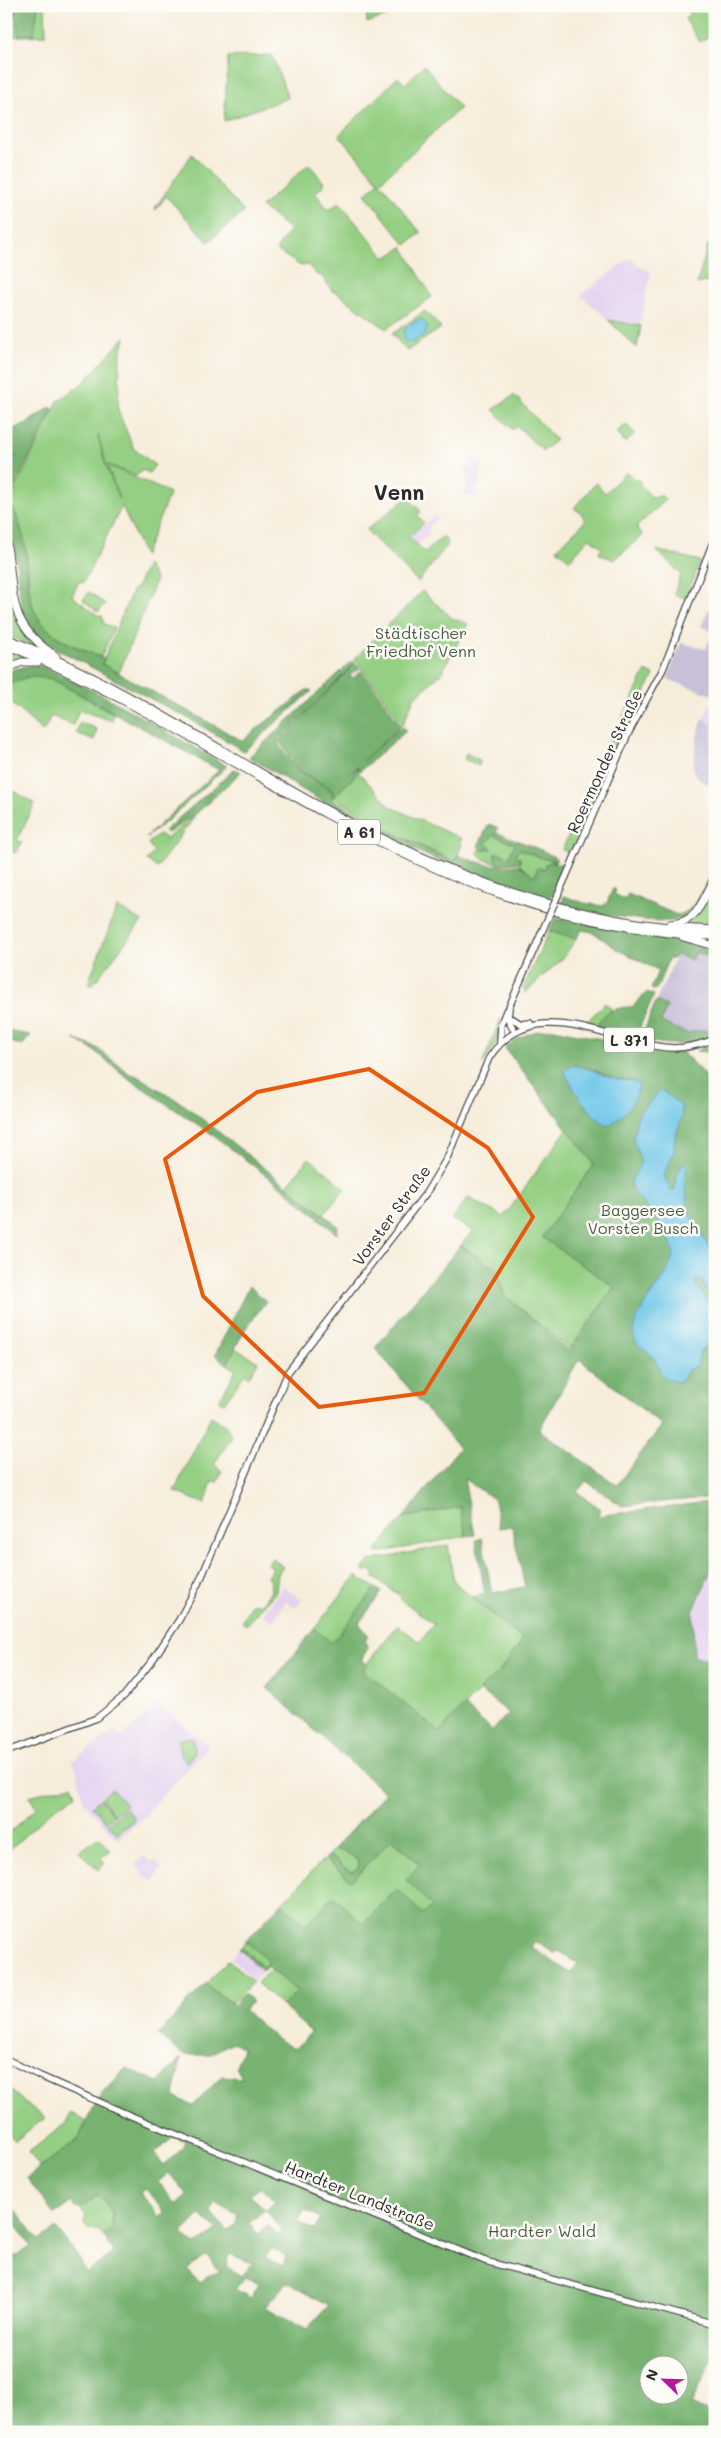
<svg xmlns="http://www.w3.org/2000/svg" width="721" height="2438" font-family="Mali,sans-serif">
  <rect width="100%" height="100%" fill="#fdfcf7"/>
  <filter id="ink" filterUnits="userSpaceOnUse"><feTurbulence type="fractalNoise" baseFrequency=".02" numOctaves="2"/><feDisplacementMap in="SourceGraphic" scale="10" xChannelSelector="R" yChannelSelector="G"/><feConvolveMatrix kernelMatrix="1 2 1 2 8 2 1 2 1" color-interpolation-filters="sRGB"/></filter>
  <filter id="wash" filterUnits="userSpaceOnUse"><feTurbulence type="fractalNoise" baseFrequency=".0096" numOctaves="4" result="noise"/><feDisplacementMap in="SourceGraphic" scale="20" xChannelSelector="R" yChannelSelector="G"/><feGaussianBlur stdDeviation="1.12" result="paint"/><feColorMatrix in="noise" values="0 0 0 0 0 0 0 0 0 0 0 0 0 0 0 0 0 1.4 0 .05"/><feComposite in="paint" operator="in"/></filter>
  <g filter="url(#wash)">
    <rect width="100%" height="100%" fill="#f7eddb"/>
    <g fill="#e5d3f0">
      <polygon points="630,258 643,269 651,271 640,325 607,319 581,295"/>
      <polygon points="470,455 483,465 475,497 464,495 469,477 464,476"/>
      <polygon points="436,514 438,519 428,527 430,532 417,545 409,537"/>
      <polygon points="715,696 715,725 703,719"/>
      <polygon points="715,1561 715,1660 694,1657 693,1612"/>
      <polygon points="283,1586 302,1600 295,1608 286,1602 272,1621 263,1614"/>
      <polygon points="159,1705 209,1746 148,1811 148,1814 117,1840 83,1801 76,1767 72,1761 114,1731 119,1736 123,1735"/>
      <polygon points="143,1856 152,1862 154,1860 162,1867 152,1882 135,1865"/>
      <polygon points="239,1949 263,1971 254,1980 231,1958"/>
    </g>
    <g fill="#c7c0d8">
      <polygon points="715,597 715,696 667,679 681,643 706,649 713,632 701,626"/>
      <polygon points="703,719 715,725 715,735 711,743 715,745 715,787 702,782 696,775 693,767 698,733"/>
      <polygon points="696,951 715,959 715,1022 712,1029 686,1033 661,1022 667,1006 656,1001 677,954"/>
    </g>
    <g fill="#94cf83" stroke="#607d57">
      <polygon points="6,6 45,6 46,35 6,37"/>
      <polygon points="366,6 389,6 390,15 367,23"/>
      <polygon points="684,6 711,6 715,13 715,32 700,42 685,19 690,15"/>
      <polygon points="272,55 288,98 224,121 228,57"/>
      <polygon points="424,65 460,108 380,182 421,233 406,245 365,194 379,182 339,135 398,77 405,84"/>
      <polygon points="192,154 244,212 208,242 166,196 156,210 155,208"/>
      <polygon points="309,164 325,184 315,193 329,210 339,202 385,258 403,247 432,297 386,329 336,292 333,292 321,275 318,276 308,265 301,266 276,250 290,229 261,207"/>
      <polygon points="708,244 715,246 715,280 697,284"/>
      <polygon points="425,311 441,328 407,351 392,334"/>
      <polygon points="608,320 641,326 637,347 636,347"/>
      <path d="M 125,337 L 120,357 L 118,411 L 134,449 L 155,465 L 149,473 L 143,470 L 136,476 L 106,464 L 98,435 L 105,464 L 119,499 L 107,465 L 168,492 L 169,495 L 144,556 L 122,506 L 83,583 L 79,581 L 72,596 L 97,615 L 102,616 L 104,624 L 114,628 L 101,657 C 83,649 61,642 47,629 C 23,606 31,574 25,545 C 22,530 16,516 9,502 L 58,401 L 84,382 Z"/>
      <polygon points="514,395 556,440 543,451 517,426 513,430 493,410"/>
      <polygon points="625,424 635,433 626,443 616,433"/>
      <polygon points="627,472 634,479 640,481 641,486 653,498 660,495 666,500 636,527 643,535 614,560 599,554 602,547 589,538 570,560 557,549 585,521 582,514 574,508 596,483 605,493"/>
      <polygon points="408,497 421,512 417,515 424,523 409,537 425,552 443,536 448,544 418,582 366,530"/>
      <polygon points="656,550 700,561 686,599 674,594 681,574"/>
      <path d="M 6,562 C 8,585 8,611 22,631 C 28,638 36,643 42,650 L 6,635 Z"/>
      <polygon points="147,565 156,580 119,673 102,664 133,589 135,590"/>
      <polygon points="422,591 452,618 468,624 441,674 414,698 403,724 354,659"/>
      <polygon points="89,592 105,604 98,612 83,600"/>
      <polygon points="6,649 31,659 6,668"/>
      <polygon points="646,671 654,675 619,742 571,853 562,850 608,746"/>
      <polygon points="27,677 50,678 113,713 112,721 79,710 73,725 51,716 43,732 6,698 6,686"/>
      <polygon points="80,722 97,729 94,740 76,733"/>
      <polygon points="466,753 480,760 479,766 464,759"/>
      <polygon points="358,772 391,807 462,839 460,843 462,844 455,862 365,819 366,817 334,797"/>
      <polygon points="6,786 35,804 17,840 22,842 17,852 10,852 6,859"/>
      <polygon points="195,816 157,868 147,860 154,852 148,843 160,834 166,839"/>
      <polygon points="496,832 495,836 515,844 509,857 498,852 495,860 500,865 483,859 478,853 480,849 485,851 484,845"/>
      <polygon points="519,849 545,859 556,861 556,862 552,862 535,877 520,866 520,858 515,855"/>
      <polygon points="715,882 715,926 679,925"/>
      <polygon points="117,907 142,921 92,986 88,983"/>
      <polygon points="549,931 576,939 563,958 525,993 523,988"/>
      <polygon points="605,1003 612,1009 600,1020 597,1027 584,1024"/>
      <polygon points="501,1018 498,1040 482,1065"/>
      <path d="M 553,1029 L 664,1053 L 684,1052 L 683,1056 L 690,1059 L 694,1069 L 715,1086 L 715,1468 L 504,1295 L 497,1270 L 461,1245 L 473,1231 L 452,1219 L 468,1198 L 504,1217 L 567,1129 L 505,1048 C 520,1036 534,1030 553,1029 Z"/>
      <polygon points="309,1158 345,1188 324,1215 287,1186"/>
      <polygon points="235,1348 258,1362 249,1377 245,1374 224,1403 219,1401 236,1370 227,1364"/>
      <polygon points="211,1416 226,1426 232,1437 214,1464 222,1471 217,1482 212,1481 205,1504 174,1491"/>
      <polygon points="461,1507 466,1536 377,1553 377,1549 403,1518"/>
      <polygon points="448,1545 454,1581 462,1589 523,1640 499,1672 439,1732 362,1670 397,1625 420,1642 434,1624 400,1599 402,1597 373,1577 375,1574 368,1569 366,1572 362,1570 369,1561"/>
      <polygon points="272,1558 283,1567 278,1574 276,1592 246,1625 242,1622 251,1604 262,1603 271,1591 270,1579 267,1577 273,1568 268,1564"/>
      <polygon points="356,1576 375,1588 332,1644 314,1629"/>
      <polygon points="190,1737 193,1739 194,1753 188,1763 180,1755 178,1740"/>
      <polygon points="72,1785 76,1795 50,1812 6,1853 6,1836 36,1808 29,1796"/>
      <polygon points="112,1789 126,1805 115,1815 101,1798"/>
      <polygon points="100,1799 114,1815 106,1822 92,1806"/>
      <polygon points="126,1808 135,1819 117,1834 108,1824"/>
      <polygon points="99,1837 110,1851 100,1857 105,1863 99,1870 79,1852"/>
      <polygon points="392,1839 420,1865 406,1880 432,1906 423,1915 397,1889 363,1924 305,1926 282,1903 325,1858 351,1881"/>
      <path d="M 334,1849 L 346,1852 L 359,1861 L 359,1867 L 352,1872 C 342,1867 338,1860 328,1855 Z"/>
      <polygon points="246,1941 269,1961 263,1967 241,1947"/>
      <polygon points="229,1960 253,1982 232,2003 205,1985"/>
      <polygon points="271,1969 297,1991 282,2006 257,1983"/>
      <polygon points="6,2087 45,2118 15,2141 6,2133"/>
      <polygon points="70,2113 86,2120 79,2138 40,2168 29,2152 66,2123"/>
      <polygon points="98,2195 113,2213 111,2227 103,2235 98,2230 88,2229 84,2223 86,2216 80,2209"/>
    </g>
    <g fill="#77b271" stroke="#516e4e" fill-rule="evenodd">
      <polygon points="15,6 38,6 34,34 18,35"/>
      <path d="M 50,407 L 53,409 L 8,500 C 17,513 23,532 25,547 C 30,576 24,610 49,630 C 65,644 85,651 104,659 L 102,664 L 243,741 C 263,722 286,709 306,690 L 311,690 L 312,691 L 244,751 L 191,720 L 55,648 L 38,637 L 30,628 L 21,608 L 16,558 L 6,519 L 6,478 L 16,455 L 6,461 L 6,456 L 12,451 L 6,445 L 6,432 L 27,423 Z"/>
      <path d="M 352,661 L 355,663 L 278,740 L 278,744 L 298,771 L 332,790 L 333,799 L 366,820 L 454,862 L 458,855 C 479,863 497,870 520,864 L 520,866 L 535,876 L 537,868 L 545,869 L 545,864 L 552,862 L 566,865 L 549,900 C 471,879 397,844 327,804 C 300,789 275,772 249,757 Z"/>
      <polygon points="355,664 359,669 350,675 353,678 361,671 401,725 363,761 402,726 406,731 360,771 357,767 350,774 357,768 359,771 334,797 332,790 299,770 279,741"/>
      <polygon points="33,665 43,667 106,697 227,766 166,822 145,838 219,770 50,678 27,677 6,686 6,673 14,669"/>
      <polygon points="235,769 241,772 197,813 168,833 164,831"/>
      <polygon points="489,824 498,828 496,832 541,850 556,858 556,861 545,859 519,849 515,855 520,858 520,862 500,865 495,860 495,853 509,857 515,844 494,834 485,844 492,848 491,850 487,848 486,851 478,846"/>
      <path d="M 715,867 C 715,876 709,884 705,892 C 701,902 694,915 684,919 C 662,927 587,911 561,907 L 564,896 L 584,903 L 603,906 L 607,903 L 613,888 L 616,890 L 614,894 L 625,899 L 628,894 L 677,915 C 696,913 706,882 715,867 Z"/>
      <polygon points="555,918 715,949 715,959 696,952 692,960 677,954 674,958 668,960 657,988 654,990 651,989 658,970 618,950 593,932 582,930 576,939 549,931"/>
      <path d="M 647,992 L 654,995 L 635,1038 L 597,1027 C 603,1011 617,1007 632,1007 Z"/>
      <path d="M 656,1001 L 667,1006 L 661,1022 L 686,1033 L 712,1029 L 715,1022 L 715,1034 C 692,1047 665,1046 641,1039 Z"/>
      <path d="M 553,1029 L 646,1048 L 683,1053 L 715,1086 L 715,1257 C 706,1243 694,1228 688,1213 C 682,1196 688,1179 683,1163 L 675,1179 L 675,1191 L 671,1191 L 664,1174 L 674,1153 L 675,1137 L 682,1117 L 681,1105 L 674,1102 L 665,1092 L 657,1094 L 639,1113 L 637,1118 L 633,1139 L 641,1162 L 631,1181 L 631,1188 L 658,1218 L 670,1238 L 675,1254 L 665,1275 L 641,1309 L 636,1341 C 641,1346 649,1352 653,1358 C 662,1370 660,1381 680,1382 L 689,1369 L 697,1367 C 697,1350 708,1346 715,1332 L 715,1497 L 622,1506 L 586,1481 L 577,1492 L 601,1509 L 597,1516 L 715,1501 L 715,1561 L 693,1612 L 694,1657 L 715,1660 L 715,2354 L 691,2404 L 715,2415 L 715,2432 L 6,2432 L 6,2244 L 16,2257 L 31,2246 L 6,2212 L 6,2197 L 39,2240 L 56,2228 L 81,2261 L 81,2265 L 86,2273 L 114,2252 L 103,2235 L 111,2227 L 113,2213 L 98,2195 L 80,2209 L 76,2208 L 72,2202 L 54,2214 L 27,2178 L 79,2138 L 98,2098 L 126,2068 L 159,2082 L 181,2058 L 174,2096 L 193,2106 L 222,2076 L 242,2078 L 236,2067 L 243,2048 L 233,2042 L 208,2055 L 183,2055 L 158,2035 L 205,1984 L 234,2005 L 244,1993 L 252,2001 L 244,2010 L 274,2037 L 294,2049 L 311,2032 L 282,2006 L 297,1991 L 268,1966 L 263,1971 L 239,1949 L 241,1947 L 263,1967 L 268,1961 L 246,1941 L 282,1903 L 305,1926 L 333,1896 L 363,1924 L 397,1889 L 423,1914 L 432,1906 L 406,1880 L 420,1864 L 392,1839 L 351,1881 L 325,1858 L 328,1855 C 338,1860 342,1867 352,1872 L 359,1867 L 359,1861 L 346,1852 L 334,1849 L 385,1793 L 267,1688 L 314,1629 L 332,1643 L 375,1588 L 382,1592 L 359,1623 L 368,1635 L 365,1642 L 368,1648 L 361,1660 L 367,1664 L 363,1670 L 439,1732 L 464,1706 L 492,1730 L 509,1713 L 479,1690 L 499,1672 L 523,1639 L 471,1597 L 485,1594 L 476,1540 L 482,1538 L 492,1593 L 525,1587 L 512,1526 L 499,1528 L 494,1499 L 464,1479 L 475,1535 L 466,1536 L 460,1507 L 403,1518 L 459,1448 L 375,1348 L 461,1245 L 497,1270 L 504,1295 L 569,1351 L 614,1287 L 542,1237 L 594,1164 L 505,1048 C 520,1036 534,1030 553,1029 ZM 586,1066 L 614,1079 L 633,1081 L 606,1125 L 583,1105 ZM 579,1359 L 662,1425 L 617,1485 L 539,1430 ZM 535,1941 L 554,1953 L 559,1951 L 578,1963 L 571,1973 L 531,1947 ZM 174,2137 L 185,2142 L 182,2149 L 164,2165 L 154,2153 ZM 169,2173 L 187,2195 L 176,2204 L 158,2182 ZM 261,2186 L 275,2202 L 266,2210 L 282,2230 L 278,2234 L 268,2226 L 258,2234 L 249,2223 L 265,2210 L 250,2194 ZM 146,2188 L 165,2212 L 160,2217 L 140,2193 ZM 214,2202 L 238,2215 L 236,2224 L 228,2231 L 211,2213 ZM 306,2210 L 321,2218 L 314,2230 L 297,2221 ZM 200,2215 L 218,2230 L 196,2245 L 181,2234 ZM 271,2249 L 286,2256 L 283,2265 L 264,2257 ZM 229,2254 L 252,2263 L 241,2276 L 226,2266 ZM 207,2255 L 220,2272 L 206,2276 L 199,2283 L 188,2269 ZM 246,2277 L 259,2284 L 251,2298 L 235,2289 ZM 287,2282 L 329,2305 L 307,2329 L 265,2307 ZM 648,2366 L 678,2366 L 678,2396 L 648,2396 Z"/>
      <polygon points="6,1031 31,1035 22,1046 6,1040"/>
      <polygon points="74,1039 97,1048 130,1074 137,1076 183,1104 338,1226 337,1234 288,1192 209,1132 129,1079 92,1049"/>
      <polygon points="715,1042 715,1053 696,1051"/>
      <path d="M 695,1279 C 705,1281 715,1302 715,1312 L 694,1282 Z"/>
      <polygon points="249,1286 266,1301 244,1331 227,1364 215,1355"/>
    </g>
    <g fill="#6ac5e8" stroke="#4a788a">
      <polygon points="422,319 428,327 424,335 413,342 405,341 403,331 414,322"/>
      <polygon points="16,455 13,468 6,478 6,461"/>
      <path d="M 571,1065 C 588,1067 596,1073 612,1078 C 621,1082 630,1079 639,1084 C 638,1099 621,1122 606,1125 C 586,1111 576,1093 564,1072 Z"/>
      <path d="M 660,1091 C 668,1092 673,1102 681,1105 L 682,1117 L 675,1137 L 674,1153 L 664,1174 L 671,1191 L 675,1191 C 675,1180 677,1173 683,1163 L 687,1163 L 685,1183 L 689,1213 L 715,1257 L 715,1303 L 709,1297 L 702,1281 L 695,1279 L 694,1281 L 715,1312 L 715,1332 L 711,1340 L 700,1351 L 697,1367 L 689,1369 L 680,1382 C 662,1381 661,1372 654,1359 C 649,1351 639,1348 635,1340 C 626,1322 656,1290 665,1275 C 668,1269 671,1261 674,1254 C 665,1219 650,1215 631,1188 L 631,1181 L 641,1162 L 633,1139 L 637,1118 L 639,1113 Z"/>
    </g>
  </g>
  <g filter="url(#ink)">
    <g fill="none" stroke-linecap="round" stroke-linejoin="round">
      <g stroke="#4a4845" stroke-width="8">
        <g id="major">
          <polyline points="558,895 629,732 663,669 715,537"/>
          <polyline points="513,1019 521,1024 530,1023"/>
          <polyline points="515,1032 508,1019 509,1007 544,927"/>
          <polyline points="500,1043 501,1024 506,1011"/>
          <path d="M 6,1752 L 97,1718 L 124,1696 L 152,1661 L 179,1620 L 202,1576 L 288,1372 L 426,1193 L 447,1158 L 489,1058 C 534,989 612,1046 674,1048 C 688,1048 702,1044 715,1039"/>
          <polyline points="6,2059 40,2076 129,2115 485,2261 715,2324"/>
        </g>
      </g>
      <g stroke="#4a4845" stroke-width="9">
        <g id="highway">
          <path d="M 6,540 C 16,593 4,622 56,656"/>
          <polyline points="6,596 6,598"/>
          <path d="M 6,638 C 118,682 217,750 321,807 C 444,873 573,926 715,930"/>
          <path d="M 6,645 C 216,730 393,889 622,926 C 653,931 683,936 715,936"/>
          <polyline points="6,669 22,662 38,662"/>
          <path d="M 670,924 C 699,923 702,899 715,879"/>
          <polyline points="683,937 715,946"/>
        </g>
      </g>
      <use href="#major" stroke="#fff" stroke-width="5.5"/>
      <use href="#highway" stroke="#fff" stroke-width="7"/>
      <g stroke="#4a4845" stroke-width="8" stroke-linecap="butt">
        <polyline id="major-bridge" points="544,927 558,895"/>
      </g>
      <use href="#major-bridge" stroke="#fff" stroke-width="5.5"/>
    </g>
  </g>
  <path fill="none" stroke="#e8590c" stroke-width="4" stroke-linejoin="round" d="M 369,1069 L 488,1148 L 533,1217 L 424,1393 L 319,1407 L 203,1296 L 165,1159 L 257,1092 Z"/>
  <g text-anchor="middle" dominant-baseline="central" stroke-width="5" stroke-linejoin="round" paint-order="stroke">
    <g fill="#fdfcf7" stroke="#6a6a68" stroke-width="1">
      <rect x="338" y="819.5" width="42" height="25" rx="4"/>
      <rect x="604" y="1027.5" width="50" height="25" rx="4"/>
    </g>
    <g font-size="15" font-weight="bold" fill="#2b2b2b">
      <text x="359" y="832">A 61</text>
      <text x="629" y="1040">L 371</text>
    </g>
    <g font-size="16" fill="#4a5c45" stroke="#fdfcf7">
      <text x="421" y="632">Städtischer<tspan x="421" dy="18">Friedhof Venn</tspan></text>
      <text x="643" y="1209">Baggersee<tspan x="643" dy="18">Vorster Busch</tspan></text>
      <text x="542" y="2230">Hardter Wald</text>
    </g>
    <g font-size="16" fill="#2b2b2b" stroke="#fdfcf7">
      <text transform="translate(604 761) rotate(-65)">Roermonder Straße</text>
      <text transform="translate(391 1215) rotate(-54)">Vorster Straße</text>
      <text transform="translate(360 2195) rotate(22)">Hardter Landstraße</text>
    </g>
    <g font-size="21" font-weight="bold" fill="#2b2b2b" stroke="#fdfcf7">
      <text x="399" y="491">Venn</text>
    </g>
  </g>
  <rect width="721" height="2438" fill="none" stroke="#fdfcf7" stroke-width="25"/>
  <g transform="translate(664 2380) rotate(293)"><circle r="24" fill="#fdfcf7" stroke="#a9a8a5"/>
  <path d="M0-4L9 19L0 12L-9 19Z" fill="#b5179e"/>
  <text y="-8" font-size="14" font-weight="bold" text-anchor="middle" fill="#2b2b2b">N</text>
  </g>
</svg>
